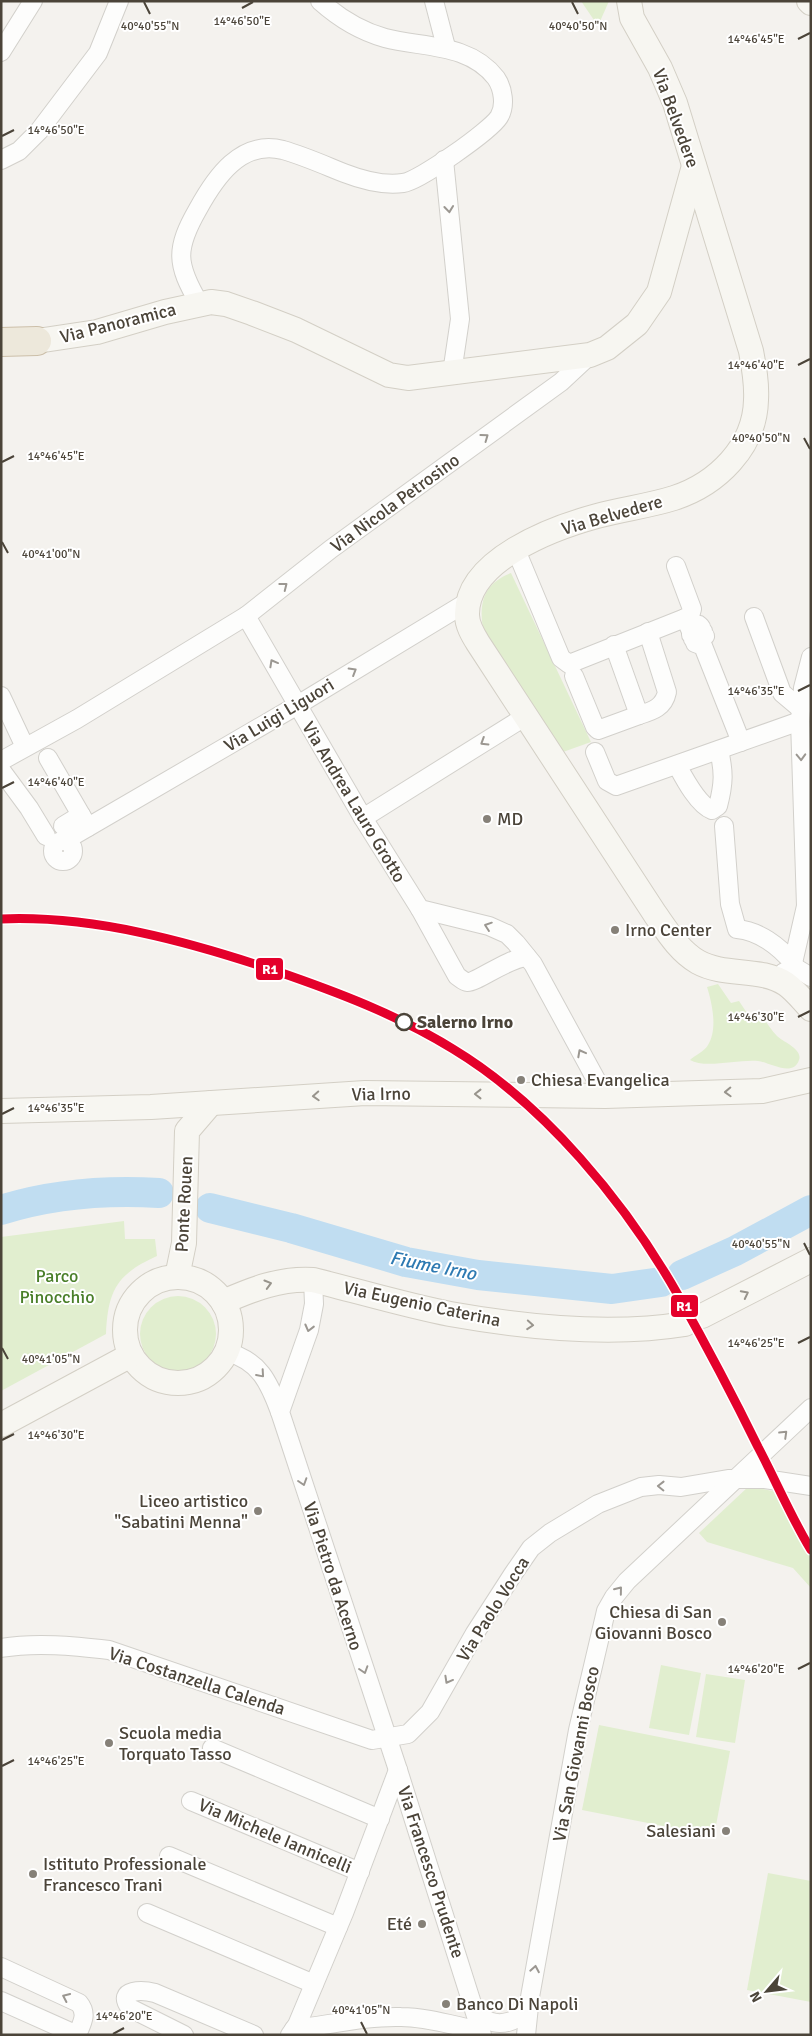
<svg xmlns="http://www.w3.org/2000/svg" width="812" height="2036" font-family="Signika,sans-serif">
  <rect width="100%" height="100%" fill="#f4f2ee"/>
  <g fill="#e1eecf">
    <polygon points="581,1 609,1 598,26"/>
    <path d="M 511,573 L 591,742 L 563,752 L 484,633 C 478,605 482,584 511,573 Z"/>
    <path d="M 718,984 L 731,1003 L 739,1001 L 753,1022 L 763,1018 C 768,1024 772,1031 777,1036 C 783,1042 803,1049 799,1060 C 793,1078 769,1062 758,1061 C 739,1059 705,1069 690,1060 C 695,1055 704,1052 708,1045 C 718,1029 712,1003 707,987 Z"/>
    <path d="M 124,1221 L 125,1239 L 155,1239 L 157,1256 C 117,1274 108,1290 106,1334 L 1,1391 L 1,1237 Z"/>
    <circle cx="178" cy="1334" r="38"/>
    <polygon points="749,1486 786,1494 811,1547 811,1588 793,1568 707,1542 699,1533"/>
    <polygon points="661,1665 701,1673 689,1735 649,1728"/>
    <polygon points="706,1674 745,1680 735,1743 696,1737"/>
    <polygon points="599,1725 730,1751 714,1836 582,1810"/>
    <polygon points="768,1873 811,1881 811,2002 747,1990"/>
  </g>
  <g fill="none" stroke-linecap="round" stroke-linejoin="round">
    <g stroke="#c0ddf1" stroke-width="30">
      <polyline points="210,1208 291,1228 406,1262 478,1275 612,1289 661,1282"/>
      <path d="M 1,1210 C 52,1194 107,1190 159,1193"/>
      <polyline points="682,1275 735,1251 811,1210"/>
    </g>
    <g stroke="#d2d0cb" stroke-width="20">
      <g id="street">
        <polyline points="434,1 446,47"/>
        <polyline points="1,52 33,1"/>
        <polyline points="1,160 19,151 39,131 98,53 119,1"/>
        <polyline points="444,160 460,319 452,373"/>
        <path d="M 199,303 C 176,264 175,249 198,209 C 215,178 241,139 283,150 C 304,156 324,165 344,173 C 362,180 382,186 403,183 C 419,181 490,131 499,117 C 506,106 503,88 496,78 C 469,43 423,48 385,38 C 360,31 339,18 320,1"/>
        <polyline points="516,550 561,658 569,664 690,616 692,609 676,566"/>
        <polyline points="246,616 363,818 420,909 489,926 507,934 516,943 533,964 605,1096"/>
        <polyline points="754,617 782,693 801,709"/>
        <polyline points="685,618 690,629 699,625 701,627 691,632 691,635 703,631 693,639 705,636 695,643 703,646 741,742"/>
        <path d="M 614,645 L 639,715 C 653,711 664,707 667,692 L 648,632"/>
        <polyline points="574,676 595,727 598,730 639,715"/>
        <polyline points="1,696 25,747"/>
        <polyline points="595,752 607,781 616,786 800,721"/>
        <polyline points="48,758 88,827"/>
        <polyline points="1,761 77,719 246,616 331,549 561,382 590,355"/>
        <path d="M 677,765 C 684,778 698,805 712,810 L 718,806 C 724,783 724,772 719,750"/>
        <polyline points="1,770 29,808 46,836"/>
        <polyline points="363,818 526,716"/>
        <polyline points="63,826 81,815"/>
        <path d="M 724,826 L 730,904 L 737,929 C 759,931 779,946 793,963"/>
        <circle cx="63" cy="851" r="10"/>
        <polyline points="69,842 71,837 296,706 469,601"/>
        <path d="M 420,909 L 457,976 C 460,978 464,982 467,982 C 476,983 508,958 527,957"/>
        <polyline points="796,968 793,963 806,906 800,721 803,688 811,657"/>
        <polyline points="784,972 796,968 811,977"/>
        <polyline points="313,1280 314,1304 309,1330 280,1412 398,1770 482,2035"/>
        <path d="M 226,1352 C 259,1360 269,1382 280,1412"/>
        <polyline points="757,1472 765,1479 811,1486"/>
        <path d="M 1,1648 C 36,1642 74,1646 109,1650 L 372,1740 L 408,1734 L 430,1712 L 475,1633 L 513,1574 L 531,1548 L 550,1533 L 598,1504 L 641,1487 L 659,1485 L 681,1487 L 728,1479 L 765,1479"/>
        <polyline points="212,1748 380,1819"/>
        <polyline points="191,1801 360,1872"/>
        <polyline points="169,1856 338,1927"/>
        <polyline points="147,1913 314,1984"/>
        <path d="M 1,1967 L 79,2003 C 88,2014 82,2023 77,2035"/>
        <polyline points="1,2001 77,2035"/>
        <path d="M 474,2006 C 476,2009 478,2013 481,2016 C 497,2030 523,2022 529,2002"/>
        <path d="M 294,2029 C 329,2025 366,2016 401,2017 C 428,2017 455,2026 481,2031"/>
        <path d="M 184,2035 L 130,2008 C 115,1988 144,1990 155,1993 L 254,2035"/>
        <polyline points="290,2035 297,2025 344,1913 398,1770"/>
        <polyline points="526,2035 530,1997 578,1730 606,1611 614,1597 627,1581 811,1408"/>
      </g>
    </g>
    <g stroke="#d3cfc5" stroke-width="26">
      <g id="secondary">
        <path d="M 629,1 L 632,18 L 660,68 L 675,103 L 751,351 C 754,367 757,383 756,400 C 755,447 717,484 674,498 C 649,506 622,509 597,516 C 553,528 466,560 467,615 C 467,625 473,635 478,643 L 655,914 C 667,931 679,951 698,962 C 725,977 760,967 786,984 C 796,991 803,1001 811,1009"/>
        <polyline points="809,1 811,3"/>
        <polyline points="37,341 97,332 165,312 211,302 226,304 252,313 296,330 389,375 408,378 590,355 607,348 637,324 659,292 694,166"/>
        <polyline points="1,1111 151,1107 365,1093 605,1096 762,1091 811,1080"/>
        <polyline points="177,1277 184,1243 187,1131 211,1103"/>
        <circle cx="178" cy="1330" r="53"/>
        <path d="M 223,1302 C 253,1289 280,1278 313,1280 C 358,1291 404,1305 450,1314 C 523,1327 611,1336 685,1324"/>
        <polyline points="702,1316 811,1260"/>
        <polyline points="1,1425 131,1355"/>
      </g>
    </g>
    <g stroke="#ccbfa9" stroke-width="30">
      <polyline id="highway" points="1,342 37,341"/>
    </g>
    <use href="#street" stroke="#fdfdfc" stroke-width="18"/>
    <use href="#secondary" stroke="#f7f6f1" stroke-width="24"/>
    <use href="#highway" stroke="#ede8db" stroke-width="28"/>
    <g stroke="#fff" stroke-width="12">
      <path id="rail-1" d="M 1,919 C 93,915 190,942 276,971 C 337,992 398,1015 453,1049 C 544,1104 626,1203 678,1295 C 706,1345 733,1396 758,1447 C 776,1481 791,1517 811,1550"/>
    </g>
    <use href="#rail-1" stroke="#e4002b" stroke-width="9"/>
  </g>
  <defs><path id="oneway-chevron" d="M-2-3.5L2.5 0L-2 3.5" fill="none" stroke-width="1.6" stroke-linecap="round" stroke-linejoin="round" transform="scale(1.25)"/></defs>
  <g stroke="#9b9791">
    <use href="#oneway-chevron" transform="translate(449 209) rotate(84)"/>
    <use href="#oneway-chevron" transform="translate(485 437) rotate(-36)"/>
    <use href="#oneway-chevron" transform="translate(284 586) rotate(-38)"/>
    <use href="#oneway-chevron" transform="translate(273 663) rotate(-119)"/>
    <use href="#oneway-chevron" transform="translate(353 671) rotate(-31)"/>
    <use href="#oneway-chevron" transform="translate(484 742) rotate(148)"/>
    <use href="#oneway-chevron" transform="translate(801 757) rotate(88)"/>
    <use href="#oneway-chevron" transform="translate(488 926) rotate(-161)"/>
    <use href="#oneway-chevron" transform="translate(581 1053) rotate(-118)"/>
    <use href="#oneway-chevron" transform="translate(309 1328) rotate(104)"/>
    <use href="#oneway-chevron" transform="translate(261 1374) rotate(49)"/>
    <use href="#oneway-chevron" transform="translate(784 1434) rotate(-44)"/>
    <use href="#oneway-chevron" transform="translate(303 1482) rotate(72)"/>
    <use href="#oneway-chevron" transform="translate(661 1486) rotate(-179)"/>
    <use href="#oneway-chevron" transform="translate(619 1590) rotate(-51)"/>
    <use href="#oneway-chevron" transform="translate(364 1670) rotate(72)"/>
    <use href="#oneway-chevron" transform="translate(448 1680) rotate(119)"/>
    <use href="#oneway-chevron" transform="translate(535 1969) rotate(-80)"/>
    <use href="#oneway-chevron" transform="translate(66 1997) rotate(-155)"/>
  </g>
  <g stroke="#98948c">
    <use href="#oneway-chevron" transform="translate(728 1092) rotate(178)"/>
    <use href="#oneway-chevron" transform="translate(478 1094) rotate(-180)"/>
    <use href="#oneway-chevron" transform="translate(316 1096) rotate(177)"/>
    <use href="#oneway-chevron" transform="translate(268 1284) rotate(-16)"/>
    <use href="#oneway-chevron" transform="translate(745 1294) rotate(-27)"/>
    <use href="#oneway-chevron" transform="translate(530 1325) rotate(4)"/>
  </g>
  <path fill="none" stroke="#4b4439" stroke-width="2" d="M 144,2 L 150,14M 572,2 L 578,14M 242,8 L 253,2M 798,39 L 810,33M 2,136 L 14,130M 798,365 L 810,359M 804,438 L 810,449M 2,462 L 14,456M 2,542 L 8,553M 798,691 L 810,685M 2,788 L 14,782M 798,1017 L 810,1011M 2,1114 L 14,1108M 804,1243 L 810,1255M 798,1343 L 810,1337M 2,1348 L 8,1359M 2,1440 L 14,1434M 798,1669 L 810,1663M 2,1766 L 14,1760M 361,2022 L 367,2034M 113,2034 L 124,2028"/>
  <g fill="#868178" stroke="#fff" stroke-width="2">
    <circle cx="487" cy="819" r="5"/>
    <circle cx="615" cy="930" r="5"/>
    <circle cx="521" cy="1080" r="5"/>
    <circle cx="258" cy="1511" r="5"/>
    <circle cx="722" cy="1622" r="5"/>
    <circle cx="109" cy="1743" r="5"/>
    <circle cx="726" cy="1831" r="5"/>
    <circle cx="33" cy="1874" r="5"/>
    <circle cx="422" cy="1924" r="5"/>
    <circle cx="446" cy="2004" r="5"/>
  </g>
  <circle fill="#fff" stroke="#4b4439" stroke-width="2.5" cx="404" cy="1022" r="8"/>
  <g text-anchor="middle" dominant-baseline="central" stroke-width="4" stroke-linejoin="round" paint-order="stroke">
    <g font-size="18" fill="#4b4439" stroke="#fff">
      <text transform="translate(676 118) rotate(70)">Via Belvedere</text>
      <text transform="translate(118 323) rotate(-14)">Via Panoramica</text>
      <text transform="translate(395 503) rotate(-36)">Via Nicola Petrosino</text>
      <text transform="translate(612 515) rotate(-16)">Via Belvedere</text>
      <text transform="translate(279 715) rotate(-31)">Via Luigi Liguori</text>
      <text transform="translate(354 802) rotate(59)">Via Andrea Lauro Grotto</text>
      <text transform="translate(381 1094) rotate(-1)">Via Irno</text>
      <text transform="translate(184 1204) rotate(-87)">Ponte Rouen</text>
      <text transform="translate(422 1304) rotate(12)">Via Eugenio Caterina</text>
      <text transform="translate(333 1576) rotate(72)">Via Pietro da Acerno</text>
      <text transform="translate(493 1609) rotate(-58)">Via Paolo Vocca</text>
      <text transform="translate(197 1681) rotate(18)">Via Costanzella Calenda</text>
      <text transform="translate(576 1754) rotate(-79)">Via San Giovanni Bosco</text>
      <text transform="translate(275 1836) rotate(23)">Via Michele Iannicelli</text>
      <text transform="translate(431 1872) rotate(72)">Via Francesco Prudente</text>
    </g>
    <g font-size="18" fill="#4b4439" stroke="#fff" text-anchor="start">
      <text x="497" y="819">MD</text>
      <text x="625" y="930">Irno Center</text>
      <text x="531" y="1080">Chiesa Evangelica</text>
      <text x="248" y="1501" text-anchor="end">Liceo artistico<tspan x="248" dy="21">"Sabatini Menna"</tspan></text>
      <text x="712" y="1612" text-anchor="end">Chiesa di San<tspan x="712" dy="21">Giovanni Bosco</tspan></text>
      <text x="119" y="1733">Scuola media<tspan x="119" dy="21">Torquato Tasso</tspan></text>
      <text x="716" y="1831" text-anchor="end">Salesiani</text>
      <text x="43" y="1864">Istituto Professionale<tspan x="43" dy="21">Francesco Trani</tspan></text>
      <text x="412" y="1924" text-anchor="end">Eté</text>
      <text x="456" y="2004">Banco Di Napoli</text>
    </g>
    <g font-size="18" font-weight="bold" fill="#4b4439" stroke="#fff" text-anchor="start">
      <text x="417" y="1022">Salerno Irno</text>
    </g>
    <g font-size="18" fill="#4a7f2a" stroke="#fff">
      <text x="57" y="1276">Parco<tspan x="57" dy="21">Pinocchio</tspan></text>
    </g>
    <g font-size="19" font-style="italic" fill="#2e7ab2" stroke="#fff">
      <text transform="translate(433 1266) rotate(11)">Fiume Irno</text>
    </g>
  </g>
  <g font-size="12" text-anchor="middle" fill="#4b4439" stroke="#fff" stroke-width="4" stroke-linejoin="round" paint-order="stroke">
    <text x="242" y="25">14°46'50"E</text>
    <text x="150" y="30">40°40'55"N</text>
    <text x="578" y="30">40°40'50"N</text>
    <text x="756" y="43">14°46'45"E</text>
    <text x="56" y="134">14°46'50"E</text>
    <text x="756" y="369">14°46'40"E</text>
    <text x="761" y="442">40°40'50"N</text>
    <text x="56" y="460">14°46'45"E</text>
    <text x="51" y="558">40°41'00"N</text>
    <text x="756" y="695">14°46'35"E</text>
    <text x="56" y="786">14°46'40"E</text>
    <text x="756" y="1021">14°46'30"E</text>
    <text x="56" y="1112">14°46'35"E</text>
    <text x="761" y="1248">40°40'55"N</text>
    <text x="756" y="1347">14°46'25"E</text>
    <text x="51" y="1363">40°41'05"N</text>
    <text x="56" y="1439">14°46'30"E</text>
    <text x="756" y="1673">14°46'20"E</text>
    <text x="56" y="1765">14°46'25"E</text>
    <text x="361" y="2014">40°41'05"N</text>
    <text x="124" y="2020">14°46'20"E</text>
  </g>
  <g stroke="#fff" stroke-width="2">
    <rect x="255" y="957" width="29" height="24" rx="5" fill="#e4002b"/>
    <rect x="670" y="1294" width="29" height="24" rx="5" fill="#e4002b"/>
  </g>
  <g font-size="14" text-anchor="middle" font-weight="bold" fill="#fff">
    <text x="270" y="974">R1</text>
    <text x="684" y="1311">R1</text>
  </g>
  <rect width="812" height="2036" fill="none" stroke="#4b4439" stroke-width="5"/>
  <g transform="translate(767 1991) rotate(242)" stroke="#ffffff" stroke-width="4" paint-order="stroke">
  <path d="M0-4L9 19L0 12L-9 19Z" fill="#4b4439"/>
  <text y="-8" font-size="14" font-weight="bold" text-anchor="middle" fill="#4b4439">N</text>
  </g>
</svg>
